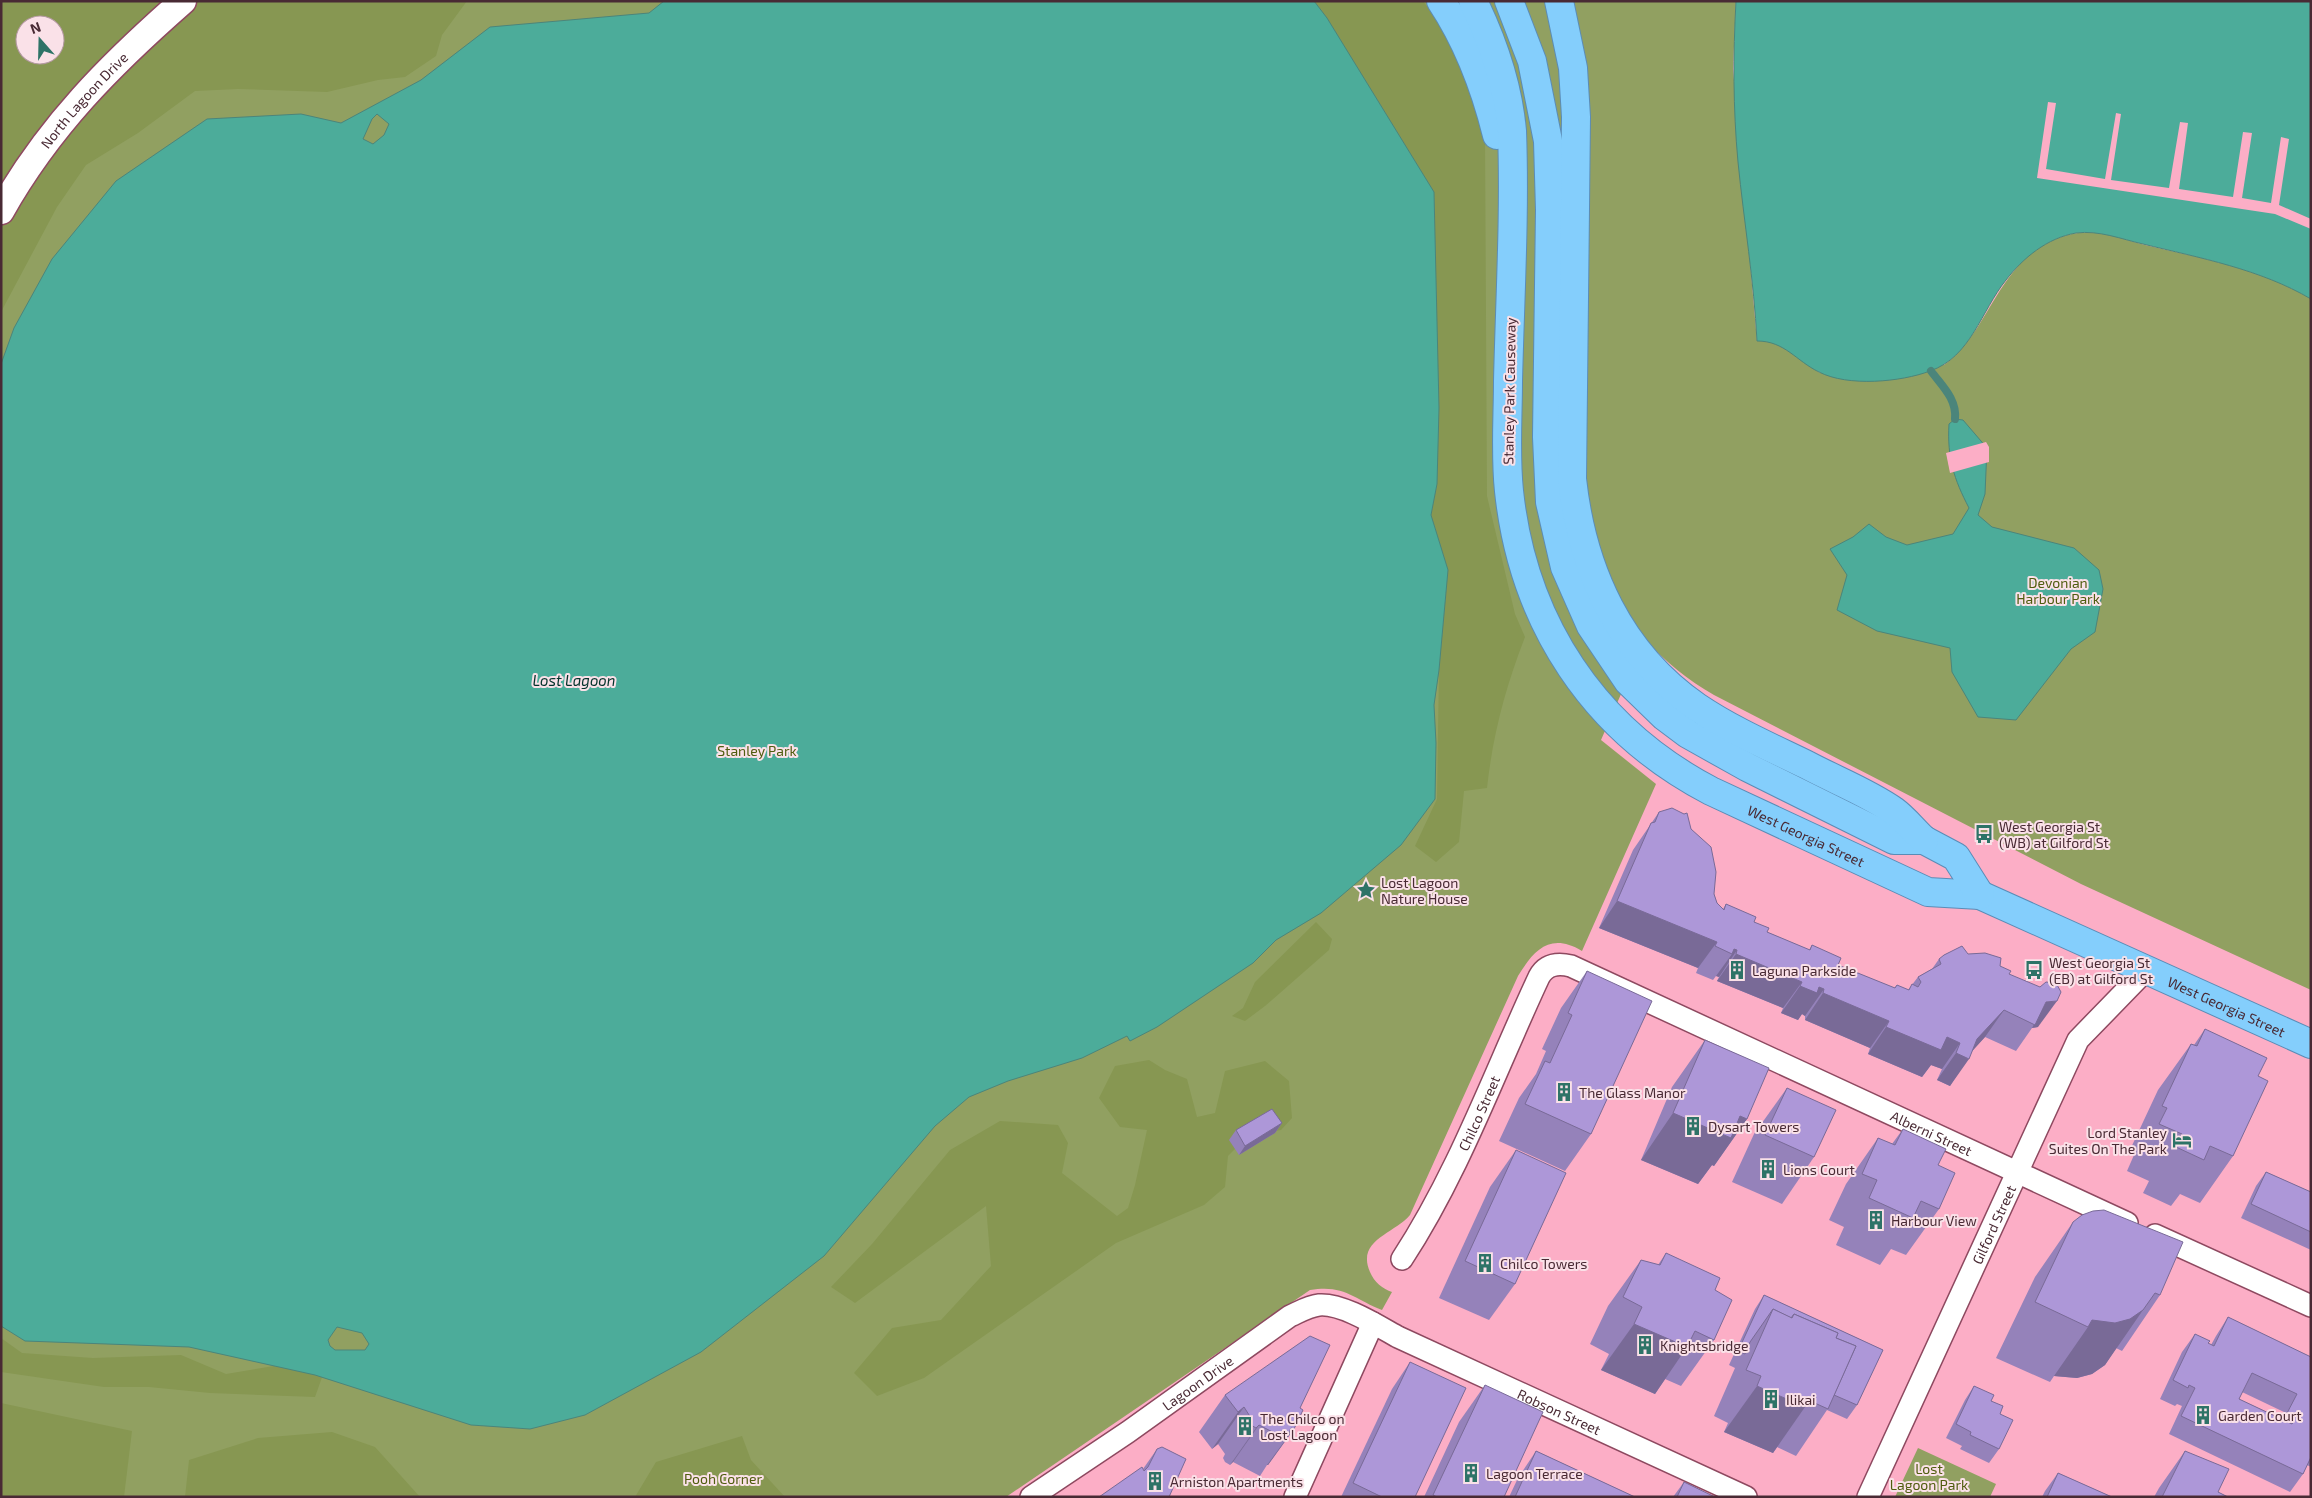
<svg xmlns="http://www.w3.org/2000/svg" width="2312" height="1498" font-family="'Exo 2',sans-serif">
  <rect width="100%" height="100%" fill="#fcaec6"/>
  <g fill="#91a061" fill-rule="evenodd">
    <path d="M 1,1 L 1736,1 L 1733,69 L 1757,341 L 1771,341 L 1779,344 L 1820,373 L 1944,365 C 1981,338 1993,288 2027,257 C 2041,245 2059,235 2078,233 C 2100,230 2123,239 2145,245 C 2201,258 2261,269 2311,299 L 2311,990 L 2081,884 L 1714,695 C 1688,680 1665,662 1645,639 L 1601,740 L 1656,784 L 1582,951 C 1550,932 1534,950 1518,976 L 1410,1215 C 1394,1234 1356,1240 1370,1272 C 1374,1282 1383,1289 1392,1292 L 1382,1310 C 1354,1299 1344,1284 1310,1290 L 1006,1497 L 1,1497 ZM 25,25 L 55,25 L 55,55 L 25,55 Z"/>
    <polygon points="1918,1448 1996,1484 1990,1497 1895,1497"/>
  </g>
  <g fill="#879752" fill-rule="evenodd">
    <path d="M 1,1 L 467,1 L 442,35 L 436,56 L 405,77 L 378,80 L 327,92 L 238,89 L 195,91 L 138,133 L 86,165 L 57,207 L 1,312 ZM 25,25 L 55,25 L 55,55 L 25,55 Z"/>
    <path d="M 1314,1 L 1423,1 L 1460,51 L 1485,134 L 1487,496 L 1515,614 L 1525,637 C 1505,689 1493,734 1487,788 L 1464,791 L 1459,842 L 1436,862 L 1415,846 L 1437,799 L 1439,670 L 1448,570 L 1431,515 L 1437,484 L 1439,408 L 1434,192 L 1327,18 Z"/>
    <polygon points="1316,922 1332,939 1329,950 1265,1006 1245,1021 1232,1016 1243,1008 1255,982"/>
    <polygon points="1149,1060 1165,1070 1187,1079 1197,1117 1215,1113 1225,1071 1265,1061 1289,1081 1292,1118 1281,1130 1249,1135 1228,1156 1225,1187 1204,1205 1116,1243 924,1378 877,1396 854,1373 892,1328 941,1320 991,1266 986,1206 855,1303 831,1287 872,1244 950,1150 1000,1121 1058,1125 1068,1143 1062,1173 1117,1216 1128,1208 1135,1185 1147,1130 1120,1127 1099,1098 1115,1066"/>
    <polygon points="1,1338 22,1353 93,1358 181,1355 226,1374 316,1359 325,1369 315,1397 210,1393 149,1387 104,1387 1,1372"/>
    <polygon points="1,1403 132,1431 124,1497 1,1497"/>
    <polygon points="332,1432 375,1447 420,1497 185,1497 189,1460 258,1438"/>
    <polygon points="742,1436 751,1460 785,1497 635,1497 656,1462"/>
  </g>
  <g fill="#4cac9a" stroke="#4b857b" fill-rule="evenodd">
    <path d="M 664,1 L 1314,1 L 1327,18 L 1434,192 L 1439,408 L 1437,484 L 1431,515 L 1448,570 L 1439,670 L 1434,705 L 1436,743 L 1435,799 L 1401,845 L 1321,913 L 1276,940 L 1253,963 L 1157,1027 L 1130,1041 L 1127,1036 L 1082,1058 L 1008,1081 L 969,1097 L 935,1126 L 824,1256 L 701,1352 L 585,1415 L 530,1429 L 471,1425 L 315,1375 L 189,1347 L 25,1341 L 1,1326 L 1,364 L 14,328 L 52,259 L 116,181 L 207,119 L 301,114 L 341,123 L 421,80 L 490,27 L 649,13 ZM 377,114 L 389,124 L 384,135 L 373,144 L 363,139 L 372,119 ZM 337,1327 L 362,1333 L 369,1344 L 365,1350 L 335,1350 L 330,1346 L 328,1340 Z"/>
    <path d="M 1736,1 L 2311,1 L 2311,299 C 2260,269 2200,258 2143,244 C 2121,239 2099,230 2076,233 C 2047,238 2023,258 2006,280 C 1981,311 1971,357 1930,371 C 1901,382 1848,387 1819,372 C 1796,361 1785,341 1757,341 C 1754,281 1744,222 1738,162 C 1733,108 1733,55 1736,1 Z"/>
    <path d="M 1955,419 L 1963,420 L 1987,448 L 1985,494 L 1978,515 L 1992,527 L 2074,548 L 2099,570 L 2103,589 L 2095,632 L 2071,649 L 2016,720 L 1978,717 L 1952,672 L 1950,648 L 1877,631 L 1837,610 L 1847,575 L 1830,549 L 1853,537 L 1869,524 L 1886,537 L 1907,545 L 1953,534 L 1969,508 C 1954,479 1947,458 1949,424 Z"/>
  </g>
  <g fill="#fcaec6">
    <polygon points="2048,102 2056,103 2046,169 2105,179 2116,113 2121,114 2111,180 2169,188 2180,122 2188,123 2179,189 2233,197 2243,132 2252,133 2242,198 2271,203 2281,137 2289,139 2279,205 2311,219 2311,229 2275,214 2037,178"/>
    <polygon points="1986,442 1989,447 1989,462 1950,473 1946,453"/>
  </g>
  <g fill="none" stroke-linecap="round" stroke-linejoin="round">
    <path stroke="#4b857b" stroke-width="8" d="M 1931,371 C 1942,386 1957,399 1955,419"/>
    <g stroke="#8e4960" stroke-width="24">
      <g id="minor">
        <polyline points="2155,1235 2311,1306"/>
        <path id="s1" d="M 1402,1259 C 1459,1172 1495,1071 1539,977 C 1546,964 1558,963 1571,966 L 2127,1223"/>
        <path id="s2" d="M 1031,1497 L 1128,1432 L 1290,1316 C 1299,1312 1309,1306 1319,1305 C 1342,1303 1378,1326 1398,1337 L 1746,1497"/>
        <polyline points="1295,1497 1373,1323"/>
        <path id="s3" d="M 1868,1497 L 2078,1040 L 2146,970"/>
      </g>
    </g>
    <g stroke="#8e4960" stroke-width="29">
      <g id="tertiary">
        <path id="s4" d="M 1,211 C 49,126 110,65 183,1"/>
      </g>
    </g>
    <g stroke="#5b8cb6" stroke-width="30">
      <g id="trunk">
        <path d="M 1441,1 C 1469,43 1485,87 1497,135"/>
        <path id="s5" d="M 1473,1 C 1493,42 1508,86 1512,131 C 1515,214 1510,298 1508,381 C 1508,417 1505,454 1509,491 C 1523,623 1594,730 1711,791 L 1928,892 L 1980,895 L 2311,1044"/>
        <polyline points="1509,1 1532,61 1548,141 1550,210 1547,437 1550,502 1565,567 1591,626 1628,681 1664,716 1688,734 1747,767 1894,840 1924,840 1956,857 1980,895"/>
        <path d="M 1559,1 L 1573,68 L 1576,117 L 1572,479 C 1582,570 1619,653 1697,707 C 1731,730 1770,747 1807,765 C 1835,780 1869,793 1894,811 C 1905,819 1914,831 1924,840"/>
      </g>
    </g>
    <use href="#minor" stroke="#fff" stroke-width="21"/>
    <use href="#tertiary" stroke="#fff" stroke-width="26"/>
    <use href="#trunk" stroke="#84cefc" stroke-width="28"/>
  </g>
  <g fill="#9582ba" fill-rule="evenodd">
    <polygon points="1659,812 1691,829 1714,894 1717,903 1723,909 1726,904 1754,922 1767,932 1809,950 1812,945 1838,965 1894,988 1897,985 1908,990 1918,977 1932,969 1939,959 1968,954 2000,966 2009,974 2038,1027 2032,1028 2016,1051 1985,1037 1972,1051 1950,1086 1937,1080 1942,1069 1931,1065 1922,1077 1868,1054 1870,1048 1805,1020 1805,1016 1802,1014 1798,1020 1781,1013 1783,1008 1717,981 1719,977 1716,976 1713,980 1696,973 1698,968 1599,928 1633,850"/>
    <polygon points="1587,971 1591,1134 1565,1171 1499,1141 1519,1098 1536,1074 1546,1051 1542,1049 1561,1008"/>
    <polygon points="2205,1029 2258,1076 2233,1156 2200,1203 2180,1194 2171,1206 2143,1193 2149,1181 2127,1171 2134,1155 2129,1152 2158,1090 2191,1044 2194,1045"/>
    <polygon points="1705,1040 1747,1119 1714,1166 1712,1165 1698,1184 1641,1160 1672,1087"/>
    <polygon points="1787,1088 1814,1157 1782,1204 1732,1182 1754,1134"/>
    <polygon points="1282,1123 1275,1133 1239,1155 1229,1140 1236,1130"/>
    <polygon points="1903,1129 1938,1165 1939,1209 1906,1255 1891,1249 1880,1265 1836,1245 1844,1227 1829,1220 1846,1184 1878,1138 1892,1144"/>
    <polygon points="1516,1150 1515,1284 1489,1320 1439,1298 1490,1187"/>
    <polygon points="2266,1172 2311,1192 2311,1250 2241,1218 2256,1186"/>
    <polygon points="2073,1222 2160,1295 2122,1351 2116,1348 2105,1365 2092,1374 2077,1378 2054,1376 2050,1382 1996,1358 2035,1277"/>
    <polygon points="1666,1253 1715,1290 1714,1340 1681,1386 1665,1379 1655,1394 1601,1370 1609,1354 1590,1344 1608,1306 1641,1260 1658,1265"/>
    <polygon points="1764,1295 1883,1350 1857,1405 1847,1419 1827,1410 1796,1456 1777,1447 1773,1453 1724,1432 1728,1423 1714,1416 1735,1368 1729,1365 1755,1309"/>
    <path d="M 2228,1317 L 2311,1357 L 2311,1467 L 2307,1465 L 2303,1474 L 2290,1492 L 2169,1434 L 2182,1406 L 2177,1404 L 2175,1406 L 2160,1399 L 2182,1352 L 2195,1334 L 2211,1345 L 2216,1336 ZM 2242,1392 L 2284,1412 L 2281,1419 L 2239,1399 Z"/>
    <polygon points="1410,1362 1415,1497 1341,1497 1392,1389"/>
    <polygon points="1485,1385 1504,1497 1424,1497 1459,1422"/>
    <polygon points="1974,1386 1991,1401 2000,1414 1999,1449 1989,1463 1960,1449 1962,1446 1946,1438 1965,1400"/>
    <polygon points="1225,1395 1300,1408 1294,1429 1268,1465 1267,1465 1260,1476 1233,1462 1230,1465 1225,1462 1223,1458 1225,1454 1218,1444 1212,1449 1199,1432"/>
    <polygon points="1157,1449 1169,1497 1143,1469"/>
    <polygon points="1536,1451 1635,1497 1509,1497 1518,1478"/>
    <polygon points="2185,1451 2218,1492 2228,1497 2154,1497 2159,1488"/>
    <polygon points="2058,1473 2112,1497 2042,1497 2045,1491"/>
    <polygon points="1684,1482 1715,1497 1673,1497"/>
  </g>
  <g fill="#796a97">
    <polygon points="1617,901 1717,942 1698,968 1599,928"/>
    <polygon points="1734,949 1737,950 1719,977 1716,976 1732,954"/>
    <polygon points="1736,954 1802,982 1783,1008 1717,981"/>
    <polygon points="1800,986 1819,987 1824,989 1805,1016 1802,1014 1798,1020 1781,1013"/>
    <polygon points="1823,993 1889,1021 1870,1048 1805,1020"/>
    <polygon points="2057,1001 2038,1027 2032,1028 2046,1002"/>
    <polygon points="2004,1010 1985,1037 1966,1058 1969,1059 1950,1086 1937,1080 1956,1053"/>
    <polygon points="1886,1027 1947,1037 1960,1043 1942,1069 1931,1065 1922,1077 1868,1054"/>
    <polygon points="1673,1113 1740,1116 1747,1119 1714,1166 1712,1165 1698,1184 1641,1160"/>
    <polygon points="1282,1123 1275,1133 1239,1155 1245,1146"/>
    <polygon points="2143,1310 2105,1365 2092,1374 2077,1378 2054,1376 2088,1327 2092,1320"/>
    <polygon points="1634,1324 1687,1347 1655,1394 1601,1370"/>
    <polygon points="1757,1386 1805,1407 1773,1453 1724,1432"/>
    <polygon points="1244,1407 1218,1444 1212,1449 1238,1412"/>
    <polygon points="1259,1425 1233,1462 1230,1465 1256,1428"/>
    <polygon points="1291,1428 1294,1429 1268,1465 1267,1465 1286,1439"/>
  </g>
  <g fill="#ad97d8" stroke="#796a97" fill-rule="evenodd">
    <polygon points="1672,808 1684,814 1687,813 1691,829 1711,847 1716,872 1714,894 1717,903 1724,910 1726,904 1756,917 1754,922 1769,928 1767,932 1810,950 1812,945 1841,958 1838,965 1895,988 1897,985 1909,990 1912,984 1918,987 1921,982 1918,977 1941,964 1939,959 1944,955 1962,946 1968,954 1985,953 2001,958 2000,966 2011,971 2009,974 2040,987 2046,982 2056,983 2061,992 2057,1001 2046,1002 2035,1025 2004,1010 1977,1039 1969,1059 1956,1053 1960,1043 1947,1037 1941,1050 1886,1027 1889,1021 1823,993 1824,989 1819,987 1817,993 1800,986 1802,982 1736,954 1737,950 1734,949 1732,954 1715,946 1717,942 1617,901 1651,823 1655,822 1659,812"/>
    <polygon points="1587,971 1652,1001 1591,1134 1525,1104 1545,1061 1550,1063 1572,1015 1568,1013"/>
    <polygon points="2205,1029 2267,1058 2258,1076 2268,1081 2233,1156 2210,1146 2204,1160 2176,1147 2182,1134 2159,1124 2167,1108 2162,1106 2191,1044 2197,1046"/>
    <polygon points="1705,1040 1769,1068 1747,1119 1740,1116 1731,1138 1673,1113"/>
    <polygon points="1787,1088 1836,1110 1814,1157 1765,1135"/>
    <polygon points="1272,1109 1282,1123 1245,1146 1236,1130"/>
    <polygon points="1903,1129 1946,1149 1938,1165 1955,1173 1939,1209 1921,1201 1913,1218 1869,1198 1877,1180 1862,1174 1878,1138 1895,1145"/>
    <polygon points="1516,1150 1566,1173 1515,1284 1465,1261"/>
    <polygon points="2266,1172 2311,1192 2311,1232 2251,1204"/>
    <polygon points="2104,1210 2183,1242 2160,1295 2155,1293 2143,1310 2130,1319 2115,1323 2092,1320 2088,1327 2035,1302 2073,1222 2082,1215 2093,1211"/>
    <polygon points="1666,1253 1720,1278 1715,1290 1732,1300 1714,1340 1695,1331 1687,1347 1634,1324 1642,1307 1623,1297 1641,1260 1660,1265"/>
    <polygon points="1764,1295 1883,1350 1857,1405 1834,1395 1856,1346 1836,1338 1838,1333 1794,1314 1791,1318 1773,1309 1750,1342 1745,1354 1738,1351"/>
    <polygon points="1773,1309 1792,1318 1794,1314 1838,1333 1836,1338 1856,1346 1828,1409 1808,1400 1805,1407 1757,1386 1761,1376 1746,1370"/>
    <path d="M 2228,1317 L 2311,1357 L 2311,1457 L 2303,1474 L 2181,1416 L 2195,1388 L 2189,1385 L 2188,1388 L 2173,1380 L 2195,1334 L 2210,1341 L 2208,1343 L 2214,1346 ZM 2252,1373 L 2297,1394 L 2285,1417 L 2294,1421 L 2292,1424 L 2239,1399 Z"/>
    <polygon points="1310,1336 1330,1345 1300,1408 1303,1410 1294,1429 1291,1428 1286,1439 1259,1425 1256,1428 1251,1425 1248,1421 1251,1418 1244,1407 1238,1412 1225,1395"/>
    <polygon points="1410,1362 1466,1388 1415,1497 1382,1497 1353,1483"/>
    <polygon points="1485,1385 1543,1412 1504,1497 1437,1497 1433,1495"/>
    <polygon points="1974,1386 1994,1395 1991,1401 2003,1406 2000,1414 2013,1420 1999,1449 1970,1435 1971,1432 1956,1424"/>
    <polygon points="1162,1447 1186,1459 1169,1497 1099,1497 1142,1467 1144,1471 1148,1467 1157,1449"/>
    <polygon points="1536,1451 1635,1497 1515,1497"/>
    <polygon points="2185,1451 2229,1469 2218,1492 2228,1497 2162,1497"/>
    <polygon points="2058,1473 2112,1497 2047,1497"/>
    <polygon points="1684,1482 1715,1497 1677,1497"/>
  </g>
  <defs>
    <g id="bus-bare" transform="scale(1.5)"><path d="M-5-6H5V4H4V6H2V4H-2V6H-4V4H-5ZM-3.5-4V0h7V-4ZM-3.5 1.2v1.5H-2V1.2ZM2 1.2v1.5H3.5V1.2Z" fill="#2e7367" stroke="#fae1e8" stroke-width="2.5" paint-order="stroke"/></g>
    <g id="sight-bare" transform="scale(1.5)"><path d="M0-6L1.8-2.2L6-1.7L2.9 1.2L3.7 5.4L0 3.3L-3.7 5.4L-2.9 1.2L-6-1.7L-1.8-2.2Z" fill="#2e7367" stroke="#fae1e8" stroke-width="2.5" paint-order="stroke"/></g>
    <g id="building-bare" transform="scale(1.5)"><path d="M-4-6H4V6H1V3H-1V6H-4ZM-2.5-4.3h1.7v1.8h-1.7ZM.8-4.3h1.7v1.8H.8ZM-2.5-1h1.7V.8h-1.7ZM.8-1h1.7V.8H.8Z" fill="#2e7367" stroke="#fae1e8" stroke-width="2.5" paint-order="stroke"/></g>
    <g id="hotel-bare" transform="scale(1.5)"><path d="M-6-4.5h1.5V1H6V5H4.5V3h-9V5H-6ZM-4 0a1.8 1.8 0 1 1 3.6 0ZM.5 0V-2.5h3Q6-2.5 6 0Z" fill="#2e7367" stroke="#fae1e8" stroke-width="2.5" paint-order="stroke"/></g>
  </defs>
  <g fill-rule="evenodd">
    <use href="#bus-bare" x="1984" y="834"/>
    <use href="#sight-bare" x="1366" y="890"/>
    <use href="#building-bare" x="1737" y="970"/>
    <use href="#bus-bare" x="2034" y="970"/>
    <use href="#building-bare" x="1564" y="1092"/>
    <use href="#building-bare" x="1693" y="1126"/>
    <use href="#hotel-bare" x="2182" y="1140"/>
    <use href="#building-bare" x="1768" y="1169"/>
    <use href="#building-bare" x="1876" y="1220"/>
    <use href="#building-bare" x="1485" y="1263"/>
    <use href="#building-bare" x="1645" y="1345"/>
    <use href="#building-bare" x="1771" y="1399"/>
    <use href="#building-bare" x="2203" y="1415"/>
    <use href="#building-bare" x="1245" y="1426"/>
    <use href="#building-bare" x="1471" y="1473"/>
    <use href="#building-bare" x="1155" y="1481"/>
  </g>
  <g text-anchor="middle" dominant-baseline="central" stroke-width="4" stroke-linejoin="round" paint-order="stroke">
    <g font-size="14" fill="#492a34" stroke="#fae1e8">
      <text stroke="none"><textPath href="#s4" startOffset="139">North Lagoon Drive</textPath></text>
      <text transform="translate(1509 391) rotate(-89)">Stanley Park Causeway</text>
      <text stroke="none"><textPath href="#s5" startOffset="979">West Georgia Street</textPath></text>
      <text stroke="none"><textPath href="#s5" startOffset="1436">West Georgia Street</textPath></text>
      <text stroke="none"><textPath href="#s1" startOffset="165">Chilco Street</textPath></text>
      <text stroke="none"><textPath href="#s1" startOffset="748">Alberni Street</textPath></text>
      <text stroke="none"><textPath href="#s3" startOffset="300">Gilford Street</textPath></text>
      <text stroke="none"><textPath href="#s2" startOffset="202">Lagoon Drive</textPath></text>
      <text stroke="none"><textPath href="#s2" startOffset="611">Robson Street</textPath></text>
    </g>
    <g font-size="14" fill="#505d0f" stroke="#fae1e8">
      <text x="2058" y="582">Devonian<tspan x="2058" dy="16">Harbour Park</tspan></text>
      <text x="757" y="750">Stanley Park</text>
      <text x="1929" y="1468">Lost<tspan x="1929" dy="16">Lagoon Park</tspan></text>
      <text x="723" y="1478">Pooh Corner</text>
    </g>
    <g font-size="14" fill="#492a34" stroke="#fae1e8" text-anchor="start">
      <text x="1999" y="826">West Georgia St<tspan x="1999" dy="16">(WB) at Gilford St</tspan></text>
      <text x="1381" y="882">Lost Lagoon<tspan x="1381" dy="16">Nature House</tspan></text>
      <text x="2049" y="962">West Georgia St<tspan x="2049" dy="16">(EB) at Gilford St</tspan></text>
      <text x="1752" y="970">Laguna Parkside</text>
      <text x="1579" y="1092">The Glass Manor</text>
      <text x="1708" y="1126">Dysart Towers</text>
      <text x="2167" y="1132" text-anchor="end">Lord Stanley<tspan x="2167" dy="16">Suites On The Park</tspan></text>
      <text x="1783" y="1169">Lions Court</text>
      <text x="1891" y="1220">Harbour View</text>
      <text x="1500" y="1263">Chilco Towers</text>
      <text x="1660" y="1345">Knightsbridge</text>
      <text x="1786" y="1399">Ilikai</text>
      <text x="2218" y="1415">Garden Court</text>
      <text x="1260" y="1418">The Chilco on<tspan x="1260" dy="16">Lost Lagoon</tspan></text>
      <text x="1486" y="1473">Lagoon Terrace</text>
      <text x="1170" y="1481">Arniston Apartments</text>
    </g>
    <g font-size="15" font-style="italic" fill="#04332c" stroke="#fae1e8">
      <text x="574" y="680">Lost Lagoon</text>
    </g>
  </g>
  <rect width="2312" height="1498" fill="none" stroke="#492a34" stroke-width="5"/>
  <g transform="translate(40 40) rotate(340)"><circle r="24" fill="#fae1e8" stroke="#b398a0"/>
  <path d="M0-4L9 19L0 12L-9 19Z" fill="#2e7367"/>
  <text y="-8" font-size="14" font-weight="bold" text-anchor="middle" fill="#492a34">N</text>
  </g>
</svg>
